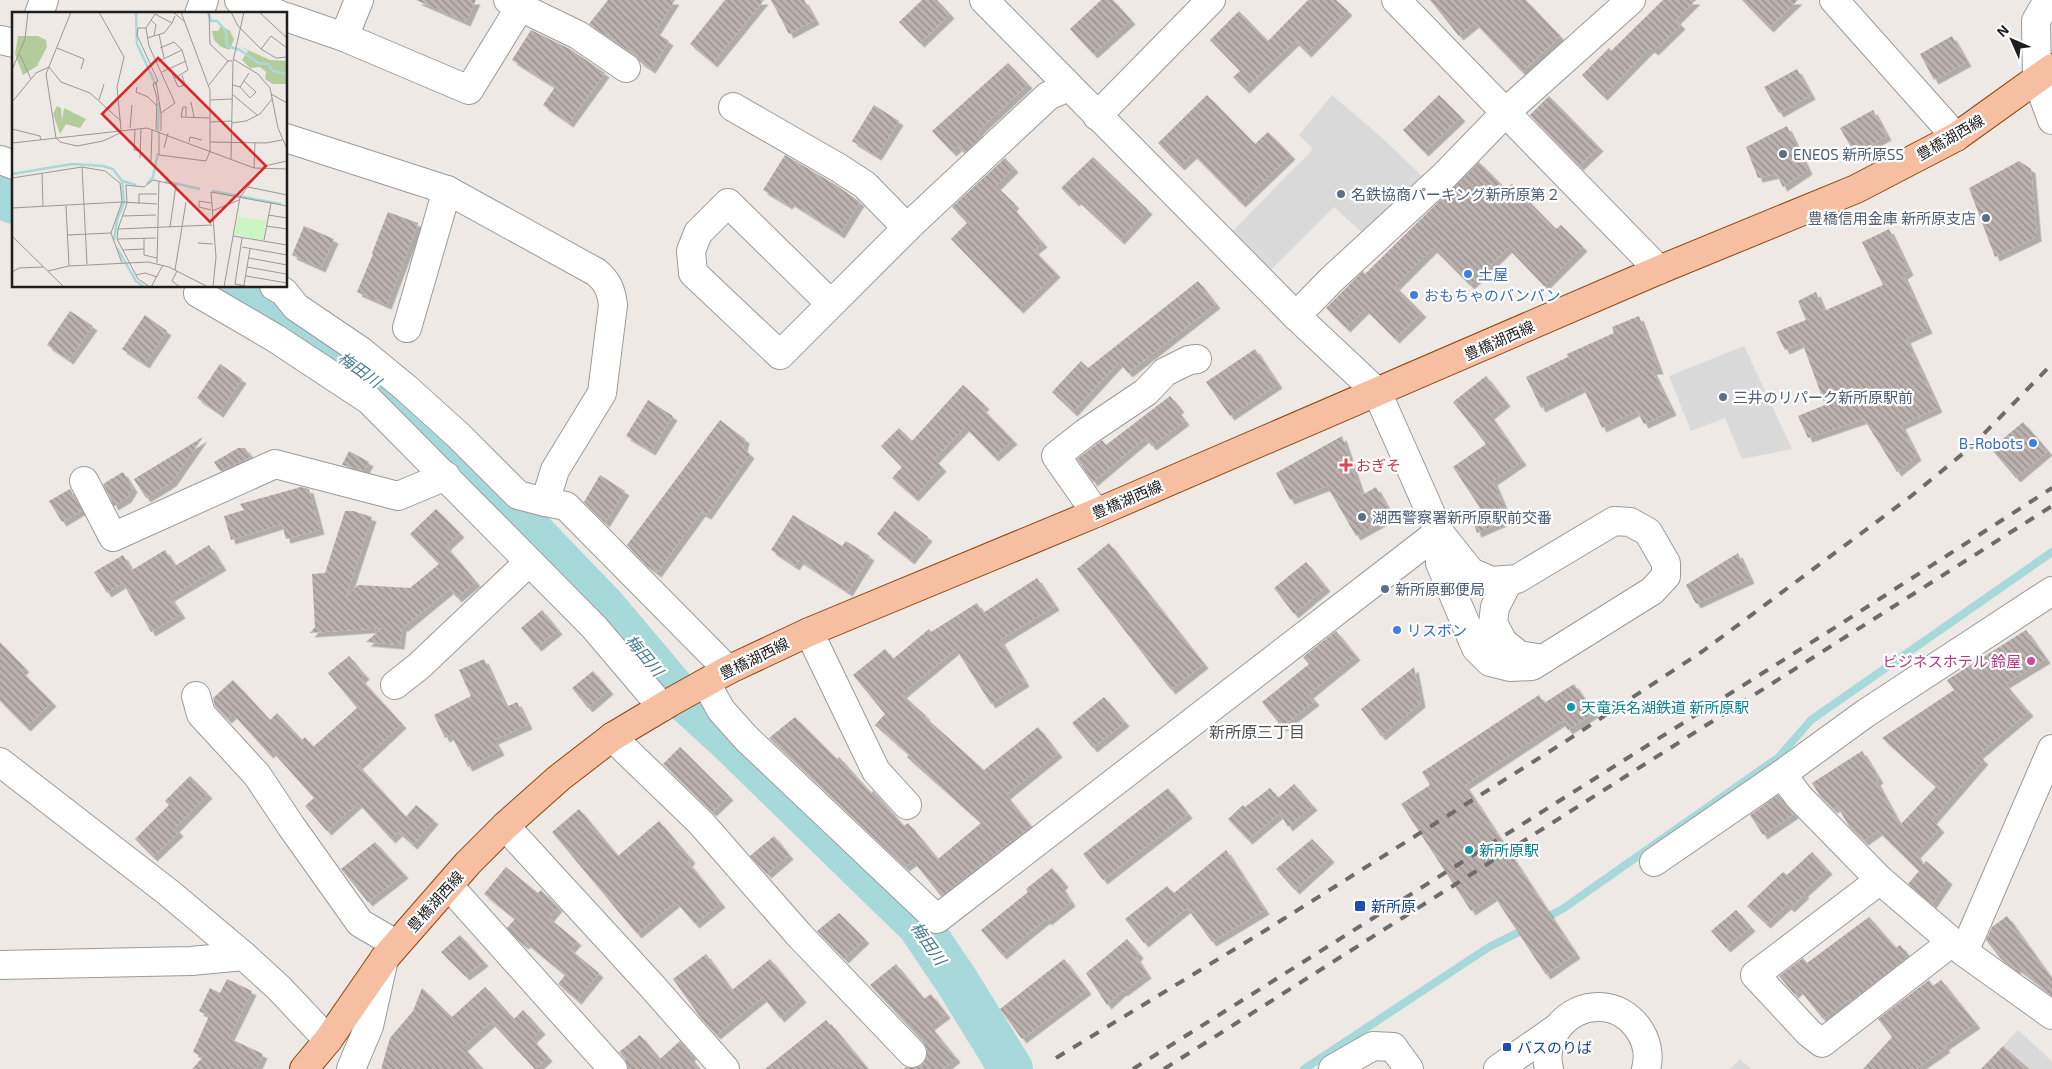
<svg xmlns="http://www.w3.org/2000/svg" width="2052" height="1069" font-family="'Exo 2','Noto Sans JP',sans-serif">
  <defs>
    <pattern id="building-back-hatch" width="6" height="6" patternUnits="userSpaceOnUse" patternTransform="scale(1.25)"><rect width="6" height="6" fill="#bbb1ae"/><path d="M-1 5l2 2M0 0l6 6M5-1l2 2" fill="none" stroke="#978f8d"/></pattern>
    <filter id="shadow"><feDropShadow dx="4.5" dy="4.5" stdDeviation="0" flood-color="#0004"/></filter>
  </defs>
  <rect width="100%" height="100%" fill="#eee9e5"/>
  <g fill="#dadada">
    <polygon points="1332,95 1379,135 1426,180 1367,237 1334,207 1271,270 1232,232 1313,149 1299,135"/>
    <polygon points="1744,346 1792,449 1742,459 1725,418 1691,431 1669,376"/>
    <polygon points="2018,1030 2052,1061 2052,1069 2029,1069 2003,1046"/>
    <polygon points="1740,1059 1751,1069 1730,1069"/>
  </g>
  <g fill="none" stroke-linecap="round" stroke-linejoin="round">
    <g stroke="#a7d9da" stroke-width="8">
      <polyline points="1542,920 1564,908 1779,757 1811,720 2052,552"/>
      <polyline points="1304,1069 1489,947 1525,929"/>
    </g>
    <g stroke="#a7d9da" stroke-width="44">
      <polyline points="0,197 14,202"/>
      <polyline points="234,286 364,370 426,422 604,607 674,690 727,738 919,925 958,983 1011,1069"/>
    </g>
  </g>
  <g fill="url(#building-back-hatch)" filter="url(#shadow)">
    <polygon points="416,0 476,0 466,22"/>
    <polygon points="608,0 675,0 655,32 669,41 651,69 640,62 635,55 589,24"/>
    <polygon points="725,0 764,0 713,63 690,44"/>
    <polygon points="771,0 804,0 815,20 789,34"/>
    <polygon points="922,0 937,0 950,14 920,43 899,22"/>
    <polygon points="1101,0 1113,0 1131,20 1093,54 1070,29"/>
    <polygon points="1308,0 1336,0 1348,11 1307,53 1295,41 1245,89 1233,77 1240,71 1210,40 1239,11 1268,41"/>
    <polygon points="1430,0 1526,0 1560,36 1522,72 1475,23 1459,36"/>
    <polygon points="1663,0 1696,0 1676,20 1681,25 1654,51 1650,48 1603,96 1582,75 1609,48 1611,51"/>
    <polygon points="1742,0 1798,0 1769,28"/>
    <polygon points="531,30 570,49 605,73 569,123 543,105 555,87 512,60"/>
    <polygon points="1952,36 1967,62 1934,80 1920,54"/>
    <polygon points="1008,63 1028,84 978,131 983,135 964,153 958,146 952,152 932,131"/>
    <polygon points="1797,69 1811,95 1779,113 1764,87"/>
    <polygon points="1207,95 1255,144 1268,132 1291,155 1241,203 1193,154 1180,166 1158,143"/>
    <polygon points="1439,95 1461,117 1424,152 1403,130"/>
    <polygon points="1549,96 1599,147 1579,166 1530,115"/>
    <polygon points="874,105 899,121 877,156 852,141"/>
    <polygon points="1873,110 1887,136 1855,154 1840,128"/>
    <polygon points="1787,126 1808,170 1783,187 1776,174 1758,178 1746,147"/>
    <polygon points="785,155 836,185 860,202 840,234 790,202 788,205 763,190"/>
    <polygon points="1093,157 1148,210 1120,240 1077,200 1075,202 1061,188"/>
    <polygon points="1005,158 1014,168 996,186 1015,204 1012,207 1043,243 1034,250 1056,273 1019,309 951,239 967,223 952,207"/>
    <polygon points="2019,161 2031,169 2037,237 1995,257 1969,188"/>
    <polygon points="1479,162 1506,189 1512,184 1556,229 1561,225 1583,247 1544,286 1508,248 1470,285 1433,248 1395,286 1422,313 1395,339 1365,309 1346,328 1326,308 1363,271 1365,274"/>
    <polygon points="388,212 418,223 387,305 357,292 373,254 372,253"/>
    <polygon points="304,226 334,239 321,268 292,255"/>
    <polygon points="1889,229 1909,271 1903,275 1928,329 1906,339 1938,408 1901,425 1917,456 1897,472 1864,419 1808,438 1798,416 1825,405 1802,342 1785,350 1776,332 1806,320 1798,301 1816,292 1824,311 1883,285 1862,242"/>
    <polygon points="1198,281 1216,304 1128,373 1119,362 1073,412 1052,392 1081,361 1088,368"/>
    <polygon points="70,311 93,326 69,360 47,345"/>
    <polygon points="145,315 167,331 145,364 122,349"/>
    <polygon points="1639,316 1659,370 1652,370 1672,411 1644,424 1637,411 1602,428 1583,387 1541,408 1526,377 1568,357 1567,354 1614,333 1612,327"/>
    <polygon points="1255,349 1278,384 1230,416 1206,382"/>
    <polygon points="220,364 242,379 219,413 197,398"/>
    <polygon points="1486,376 1506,402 1490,415 1522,461 1493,481 1509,519 1477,533 1469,512 1480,508 1453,467 1486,444 1453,402"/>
    <polygon points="963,385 985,405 982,408 1013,440 994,457 965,427 934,459 942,467 914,497 892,478 902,467 881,446 899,428 912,441"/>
    <polygon points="1170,396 1180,408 1177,410 1185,421 1152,446 1145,438 1093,482 1077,459 1102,440 1106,445"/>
    <polygon points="648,400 673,416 651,451 626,436"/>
    <polygon points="720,420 745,439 743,448 750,454 707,515 701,512 657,573 647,566 627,545"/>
    <polygon points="2023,422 2048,451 2016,478 1991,449"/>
    <polygon points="1342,436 1362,495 1376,487 1392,516 1356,536 1327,486 1290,500 1276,473"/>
    <polygon points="203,437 172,482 146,498 134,479"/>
    <polygon points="238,448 245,448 251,457 220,471 214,462"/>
    <polygon points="349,451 369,462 364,471 342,465"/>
    <polygon points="123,472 133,488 127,498 114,506 103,484"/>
    <polygon points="600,475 625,491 605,523 584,502"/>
    <polygon points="301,487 309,489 320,530 286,539 282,524 231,540 224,516 244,510 240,504"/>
    <polygon points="70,489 82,510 62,522 49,501"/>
    <polygon points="436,509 460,533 446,546 476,582 457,598 450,589 404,627 402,627 400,645 366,642 382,628 310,633 315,627 312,574 325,573 345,511 353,511 372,517 346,597 358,585 410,588 439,564 410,534"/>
    <polygon points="895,511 928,537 910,560 877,534"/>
    <polygon points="793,515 842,546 846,541 870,556 848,592 799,560 795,566 771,550"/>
    <polygon points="1109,543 1204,664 1171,690 1077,569"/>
    <polygon points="209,545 222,566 170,597 181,614 151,632 123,583 107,593 94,572 123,555 132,570 165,550 175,566"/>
    <polygon points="1738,553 1750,579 1696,604 1686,585"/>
    <polygon points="1306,562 1326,587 1294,614 1274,588"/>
    <polygon points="1037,578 1055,606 1000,640 1025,682 991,704 956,649 902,694 926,716 925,717 984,770 1038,727 1058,753 1006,795 1031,826 941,896 913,861 905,867 769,738 795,717 837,759 839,757 871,793 873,791 904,826 908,823 938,859 981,823 907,757 909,755 875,725 885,714 853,675 885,649 893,659 929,629 931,632 977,603 983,613"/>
    <polygon points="542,610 558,630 537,647 521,628"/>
    <polygon points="2026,630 2046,659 2005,684 2029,712 1978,755 1984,760 1932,820 1940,828 1916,854 1923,865 1926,861 1948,880 1932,904 1908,884 1919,871 1878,831 1864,841 1849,826 1837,806 1833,809 1820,796 1812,783 1862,751 1879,779 1876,781 1900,825 1936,787 1882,738 1954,690 1947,680"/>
    <polygon points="1336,631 1356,656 1309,694 1315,701 1282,727 1262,702 1309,664 1303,657"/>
    <polygon points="0,642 25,668 21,671 52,702 26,727 0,701"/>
    <polygon points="349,656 365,675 361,679 402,724 358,765 406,817 416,805 434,820 413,845 398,832 391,839 358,803 327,831 305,806 314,798 272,751 269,754 233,714 227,719 215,706 213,698 233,680 270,720 277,713 302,740 305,737 313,747 357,708 328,673"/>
    <polygon points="484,659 506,707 517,702 528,725 494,740 500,751 468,767 451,735 445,738 434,715 471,696 459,670"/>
    <polygon points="1414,667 1421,703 1381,736 1361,709"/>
    <polygon points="593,671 609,690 588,708 572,688"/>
    <polygon points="1574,684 1594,713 1568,730 1562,721 1465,785 1576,954 1546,975 1494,896 1471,911 1401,804 1430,785 1422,772 1539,695 1544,703"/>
    <polygon points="1104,697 1125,722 1093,748 1072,723"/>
    <polygon points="680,747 729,796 712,812 663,764"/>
    <polygon points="190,776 208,794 175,828 179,832 153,857 135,839 169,805 165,801"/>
    <polygon points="1294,784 1313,806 1288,827 1280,813 1248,840 1228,819 1243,805 1245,807 1270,788 1278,798"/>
    <polygon points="1168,788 1188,814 1103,880 1083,854"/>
    <polygon points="1778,795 1794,814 1763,835 1750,815"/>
    <polygon points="579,809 618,856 659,821 691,859 688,862 721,903 695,924 676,902 637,934 552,832"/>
    <polygon points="774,836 789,855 767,874 750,856"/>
    <polygon points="1312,839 1330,858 1295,890 1276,869"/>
    <polygon points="375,842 404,874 368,902 341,869"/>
    <polygon points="1226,850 1265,910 1212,942 1187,908 1144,943 1125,919 1167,886 1174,893"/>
    <polygon points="1812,852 1828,870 1803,893 1805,894 1790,908 1787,905 1766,924 1747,906 1783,872 1787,875"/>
    <polygon points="506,867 538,893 541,890 558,907 549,918 577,941 570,949 599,973 577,1000 558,984 565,975 526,943 524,945 517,939 507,928 515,919 484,894"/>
    <polygon points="1052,868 1064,883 1061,886 1071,902 1047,921 1046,919 1002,955 981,930 1028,892 1026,889"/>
    <polygon points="1736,910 1751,927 1726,948 1711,931"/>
    <polygon points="839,913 865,939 844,959 817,931"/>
    <polygon points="2007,916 2052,979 2052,996 2017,968 2015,970 2001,959 1986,940 1992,927"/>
    <polygon points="1869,917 1896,948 1900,945 1909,956 1850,1002 1848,1000 1823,1019 1799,989 1794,994 1779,976 1803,958 1807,963"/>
    <polygon points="460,935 484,962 465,976 441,952"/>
    <polygon points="1127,939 1139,954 1136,957 1147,974 1123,992 1122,991 1107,1005 1086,973"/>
    <polygon points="706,954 732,990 770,959 802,998 780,1018 763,997 716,1035 700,1017 673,979"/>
    <polygon points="1064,959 1087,990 1022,1039 1000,1009"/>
    <polygon points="896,964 924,999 931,994 946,1014 930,1026 956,1058 943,1069 904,1069 906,1067 915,1068 922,1065 927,1057 927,1049 923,1042 870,985"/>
    <polygon points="227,979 252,991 229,1038 263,1054 256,1069 192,1069 203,1057 193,1052 209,1016 199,1011 210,988 220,993"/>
    <polygon points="1929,980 1933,986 1941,980 1976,1024 1944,1046 1946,1048 1916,1069 1863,1069 1892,1037 1878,1019"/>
    <polygon points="485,987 514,1019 523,1010 541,1030 532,1039 548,1057 535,1069 491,1022 463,1047 483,1069 381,1069 390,1038 413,1011 422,988 452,1017"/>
    <polygon points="826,1020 830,1025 831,1024 868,1069 765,1069"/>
    <polygon points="640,1035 660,1059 680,1041 692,1055 690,1057 700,1069 628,1069 625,1059 619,1052"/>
    <polygon points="2003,1046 2029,1069 1981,1069"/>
  </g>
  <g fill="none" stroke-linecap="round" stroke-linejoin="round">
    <g stroke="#9b9b9b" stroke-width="30">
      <g id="minor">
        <polyline points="239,0 278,14"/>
        <polyline points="984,0 1296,316 1377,392 1439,532 1471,572 1492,581 1517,579 1614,521 1630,522 1648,532 1666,563 1666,576 1652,591 1532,666 1510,667 1490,662 1476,648 1440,563 1439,532"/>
        <polyline points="1396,0 1659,270"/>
        <polyline points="1834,0 1956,137"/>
        <polyline points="2048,0 2036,21 2037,79 2052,120"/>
        <polyline points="520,7 578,35 626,68"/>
        <polyline points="39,14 44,0"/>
        <polyline points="199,14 204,0"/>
        <polyline points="286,17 344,37 469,90 520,7 508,0"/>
        <polyline points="344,37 359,0"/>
        <polyline points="0,40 14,43"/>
        <polyline points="733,107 839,168 865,185 907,228"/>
        <polyline points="1097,116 1211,0"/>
        <path d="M 286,138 L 447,190 L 596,272 C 608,282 611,290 613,305 L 602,393 L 555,470 L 545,502 L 566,506 L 728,670"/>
        <polyline points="0,160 14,165"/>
        <polyline points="201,286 198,293 275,338 369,400 594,627 662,707"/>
        <polyline points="274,286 284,292 296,307 361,351 406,388 459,436 518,495 545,502"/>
        <polyline points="831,304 728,203 698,233 691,251 693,273 780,355 912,223 1048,96 1068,87"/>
        <polyline points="1296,316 1331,280 1445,175 1507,111 1631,0"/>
        <polyline points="407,328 447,190"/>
        <polyline points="84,481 113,537 275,464 398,496 446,476"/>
        <polyline points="1096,513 1056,456 1085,433 1146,392 1165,372 1189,360 1197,359"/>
        <polyline points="1509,580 1495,607 1493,623 1503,642 1519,655 1543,659"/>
        <polyline points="2052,591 1866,713 1782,774 1799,797 1880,880 1964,952 2052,1015"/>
        <polyline points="809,632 876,771 907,805"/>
        <polyline points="706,683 721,710 746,738 937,919 1439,532"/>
        <polyline points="395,685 419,666 529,562"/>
        <polyline points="196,696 201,714 257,775 291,826 360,923 396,944"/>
        <polyline points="612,737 701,823 800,936 912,1053"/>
        <polyline points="0,762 169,893 244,956 279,988 328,1040"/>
        <polyline points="505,826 651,985 725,1069"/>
        <polyline points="1654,862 1782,774"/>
        <polyline points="1880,880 1755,975 1809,1033 1822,1043 1952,942"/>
        <polyline points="449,886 613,1069"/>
        <polyline points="1964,952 2052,749"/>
        <polyline points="0,965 191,961 244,956"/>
        <polyline points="351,1069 369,1026 384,959"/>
        <polyline points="1333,1069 1373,1046 1393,1047 1409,1069"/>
        <polyline points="1498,1069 1557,1028"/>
        <path d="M 1549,1069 C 1541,1038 1567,1006 1600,1007 C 1631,1008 1654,1040 1646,1069"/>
      </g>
    </g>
    <g stroke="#8f4509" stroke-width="30">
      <polyline id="major" points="304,1069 328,1040 384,959 468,863 505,826 559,778 612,737 669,703 728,670 809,632 1096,513 1659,270 1856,189 1956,137 2052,68"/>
    </g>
    <use href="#minor" stroke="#fff" stroke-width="28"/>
    <use href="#major" stroke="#f6bfa2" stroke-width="28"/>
    <g stroke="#6c6c6c" stroke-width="4" stroke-dasharray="10 10" stroke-linecap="butt">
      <polyline points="1056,1058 1266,930 1563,743 1703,651 1910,497 1971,447 2052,364"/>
      <polyline points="1133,1069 1839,625 2052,488"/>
      <polyline points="1164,1069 2052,506"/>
    </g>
  </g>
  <g fill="#5c6f8a" stroke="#fff" stroke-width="2">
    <circle cx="1783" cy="154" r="5"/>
    <circle cx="1341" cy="194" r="5"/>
    <circle cx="1986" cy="218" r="5"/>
    <circle cx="1723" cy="397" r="5"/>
    <circle cx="1362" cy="517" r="5"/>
    <circle cx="1385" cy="589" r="5"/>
  </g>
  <g fill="#3f7fe0" stroke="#fff" stroke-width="2">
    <circle cx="1468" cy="274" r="5"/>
    <circle cx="1414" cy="295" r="5"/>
    <circle cx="2033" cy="443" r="5"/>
    <circle cx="1397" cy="630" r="5"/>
  </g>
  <path fill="#e0444e" stroke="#fff" stroke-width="2" d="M1343.5 457.5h5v5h5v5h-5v5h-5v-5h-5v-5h5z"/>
  <circle fill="#d1479c" stroke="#fff" stroke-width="2" cx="2031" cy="661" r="5"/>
  <g fill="#0f9aa8" stroke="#fff" stroke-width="2">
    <circle cx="1571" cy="707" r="5"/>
    <circle cx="1469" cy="850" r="5"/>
  </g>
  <g fill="#1a4fb4" stroke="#fff" stroke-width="2">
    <rect x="1354" y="900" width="12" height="12" rx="2.5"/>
    <rect x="1502" y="1042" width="10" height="10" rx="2.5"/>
  </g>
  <g text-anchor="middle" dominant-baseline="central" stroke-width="4.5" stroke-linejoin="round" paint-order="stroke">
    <g font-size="15" fill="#1e1e1e" stroke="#fff">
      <text transform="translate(1950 137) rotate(-30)">豊橋湖西線</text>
      <text transform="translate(1499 340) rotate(-24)">豊橋湖西線</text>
      <text transform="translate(1127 499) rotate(-23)">豊橋湖西線</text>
      <text transform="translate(754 658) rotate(-26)">豊橋湖西線</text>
      <text transform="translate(435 901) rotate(-48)">豊橋湖西線</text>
    </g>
    <g font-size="15" fill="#4e5e75" stroke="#fff" text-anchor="start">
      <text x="1793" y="154">ENEOS 新所原SS</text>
      <text x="1351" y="194">名鉄協商パーキング新所原第２</text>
      <text x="1976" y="218" text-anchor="end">豊橋信用金庫 新所原支店</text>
      <text x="1733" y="397">三井のリパーク新所原駅前</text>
      <text x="1372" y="517">湖西警察署新所原駅前交番</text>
      <text x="1395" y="589">新所原郵便局</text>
    </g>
    <g font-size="15" fill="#366cbe" stroke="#fff" text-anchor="start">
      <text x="1478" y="274">土屋</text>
      <text x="1424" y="295">おもちゃのバンバン</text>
      <text x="2023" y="443" text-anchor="end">B-Robots</text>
      <text x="1407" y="630">リスボン</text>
    </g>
    <g font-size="15" fill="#be3a42" stroke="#fff" text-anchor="start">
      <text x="1356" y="465">おぎそ</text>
    </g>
    <g font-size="15" fill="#b23c85" stroke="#fff" text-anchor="end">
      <text x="2021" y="661">ビジネスホテル 鈴屋</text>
    </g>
    <g font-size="15" fill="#0d838f" stroke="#fff" text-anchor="start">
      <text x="1581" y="707">天竜浜名湖鉄道 新所原駅</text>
      <text x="1479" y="850">新所原駅</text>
    </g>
    <g font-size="15" fill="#164399" stroke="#fff" text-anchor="start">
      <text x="1371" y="906">新所原</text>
      <text x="1517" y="1047">バスのりば</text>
    </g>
    <g font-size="16" font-style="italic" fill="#477c91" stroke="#fff">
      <text transform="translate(360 369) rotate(36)">梅田川</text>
      <text transform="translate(645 655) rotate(50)">梅田川</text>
      <text transform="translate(929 943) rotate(55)">梅田川</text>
    </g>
    <g font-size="16" fill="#515151" stroke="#fff">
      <text x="1257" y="731">新所原三丁目</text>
    </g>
  </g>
  <g transform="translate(12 12)">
    <rect width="275" height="275" fill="#eee9e5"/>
    <path d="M 209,14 L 218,19 L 222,27 L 218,38 L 209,35 L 202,28 L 200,19 L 206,19 ZM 6,24 L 26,24 L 34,28 L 35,35 L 25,54 L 11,63 L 3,42 ZM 227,34 L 258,48 L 275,49 L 275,72 L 261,72 L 253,67 L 254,60 L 248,55 L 238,56 L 230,48 L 236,39 ZM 45,94 L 49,96 L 50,109 L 52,96 L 74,107 L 68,116 L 54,112 L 48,122 L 41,102 Z" fill="#b4cb9c"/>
    <path d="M 226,204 L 254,209 L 251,228 L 223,223 Z" fill="#cbf6c4"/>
    <path fill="none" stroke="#a7d9da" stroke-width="2.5" d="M 124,0 L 125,32 L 144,73M 196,0 L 199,9 L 205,9 L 214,19 L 215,34 L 228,38 L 246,51 L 256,52 L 261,59 L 275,62M 146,120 L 147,91M 0,162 L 60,152 L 91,154 L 101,157 L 110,169 L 124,173M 153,169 L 188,177M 135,172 L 141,165 L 146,141M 200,179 L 269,192M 102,228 L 105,208 L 112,190 L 110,169M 105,236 L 124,269 L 132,275"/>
    <path fill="none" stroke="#9b9895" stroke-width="1" d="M 87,0 L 112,45 L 105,75 L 109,118M 161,0 L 173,10M 197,0 L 198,32 L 216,49 L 220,49M 219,0 L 226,14 L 249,37M 247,0 L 275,26M 139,8 L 144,13 L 142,24M 134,16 L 126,16 L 125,23 L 146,69 L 141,72 L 145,86 L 144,118M 147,22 L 152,46M 135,26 L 152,21 L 160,11M 45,36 L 72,47 L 69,57M 275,36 L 259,24 L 249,37 L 264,46 L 275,45M 8,43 L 19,67M 221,47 L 246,62 L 258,76 L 266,116 L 275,137M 145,50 L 170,38 L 162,30 L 148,36M 158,56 L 166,75 L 173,73 L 170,63M 0,58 L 13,27 L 16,0M 150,60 L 174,49M 163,66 L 176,58 L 170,38M 144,70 L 149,101M 197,73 L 216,49M 221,73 L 228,75 L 238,86 L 244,80 L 232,69M 125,75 L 124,80 L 136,85 L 145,94M 228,75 L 237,61M 259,82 L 275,91M 221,83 L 245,103M 87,88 L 92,72M 198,88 L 220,87M 0,90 L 24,61 L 37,55 L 49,70 L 78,81 L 109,109M 179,90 L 182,105M 174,105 L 174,95 L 171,95 L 169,105 L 198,106M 198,110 L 220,109M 220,111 L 234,109 L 248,102 L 260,87M 118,116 L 120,93M 0,117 L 28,124 L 29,128M 123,117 L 122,138 L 128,139M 149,119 L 149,101 L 163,91 L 137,34 L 134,16 L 143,2 L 160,11 L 163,4M 147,120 L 147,143 L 194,149 L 198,139 L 198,78 L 169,0M 44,126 L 48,130 L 65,134 L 91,129 L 110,120M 44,126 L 34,62 L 59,0M 177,130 L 178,125 L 190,128M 198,130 L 254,131 L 270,128M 0,131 L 135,116 L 242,156 L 275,157M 152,136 L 156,121M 128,146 L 129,117M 219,147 L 221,49 L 232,0M 139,149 L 140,118M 70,155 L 93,159 L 108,171 L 110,190 L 99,221 L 110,251M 242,156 L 243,131M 30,161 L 31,195M 0,166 L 70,155 L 75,252M 236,175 L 275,183M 199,191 L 187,189 L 187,195 L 199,198M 127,192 L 127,182 L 145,182M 54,194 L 57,254M 0,196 L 110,190 L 145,192M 200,199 L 227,188M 256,203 L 275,206M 110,204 L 144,203M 254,214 L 275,217M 106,217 L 200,213M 56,223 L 99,221M 0,224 L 52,275M 221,224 L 275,233M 132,226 L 132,243 L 145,246M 230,226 L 223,272 L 238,275M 105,227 L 144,226M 252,228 L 259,191M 186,231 L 201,232M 230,235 L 275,243M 111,238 L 132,237M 237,246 L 275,253M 145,251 L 147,169M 235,255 L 274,262M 163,258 L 174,190M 36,259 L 57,254 L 136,250 L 157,255 L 196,275M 165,259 L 160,269 L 168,275M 0,260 L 7,256 L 31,255M 124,263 L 133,261 L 145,265M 234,264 L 275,271M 232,273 L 238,237M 138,275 L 126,267 L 105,227 L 106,217 L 115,191 L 114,173 L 132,175 L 141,168 L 164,173 L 158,215M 139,275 L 151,253M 201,275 L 204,245 L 199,180 L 275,194M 212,275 L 228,185 L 252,154 L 275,149"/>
    <path fill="#d62828" fill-opacity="0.15" stroke="#d62828" stroke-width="2.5" d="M 146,46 L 254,154 L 198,210 L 90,102 Z"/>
    <rect width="275" height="275" fill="none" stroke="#1e1e1e" stroke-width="2.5"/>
  </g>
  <g transform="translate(2012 40) rotate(315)" stroke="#ffffff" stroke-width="4" paint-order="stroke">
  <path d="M0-4L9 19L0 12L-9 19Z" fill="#1e1e1e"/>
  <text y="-8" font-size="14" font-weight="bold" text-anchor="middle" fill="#1e1e1e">N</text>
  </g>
</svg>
